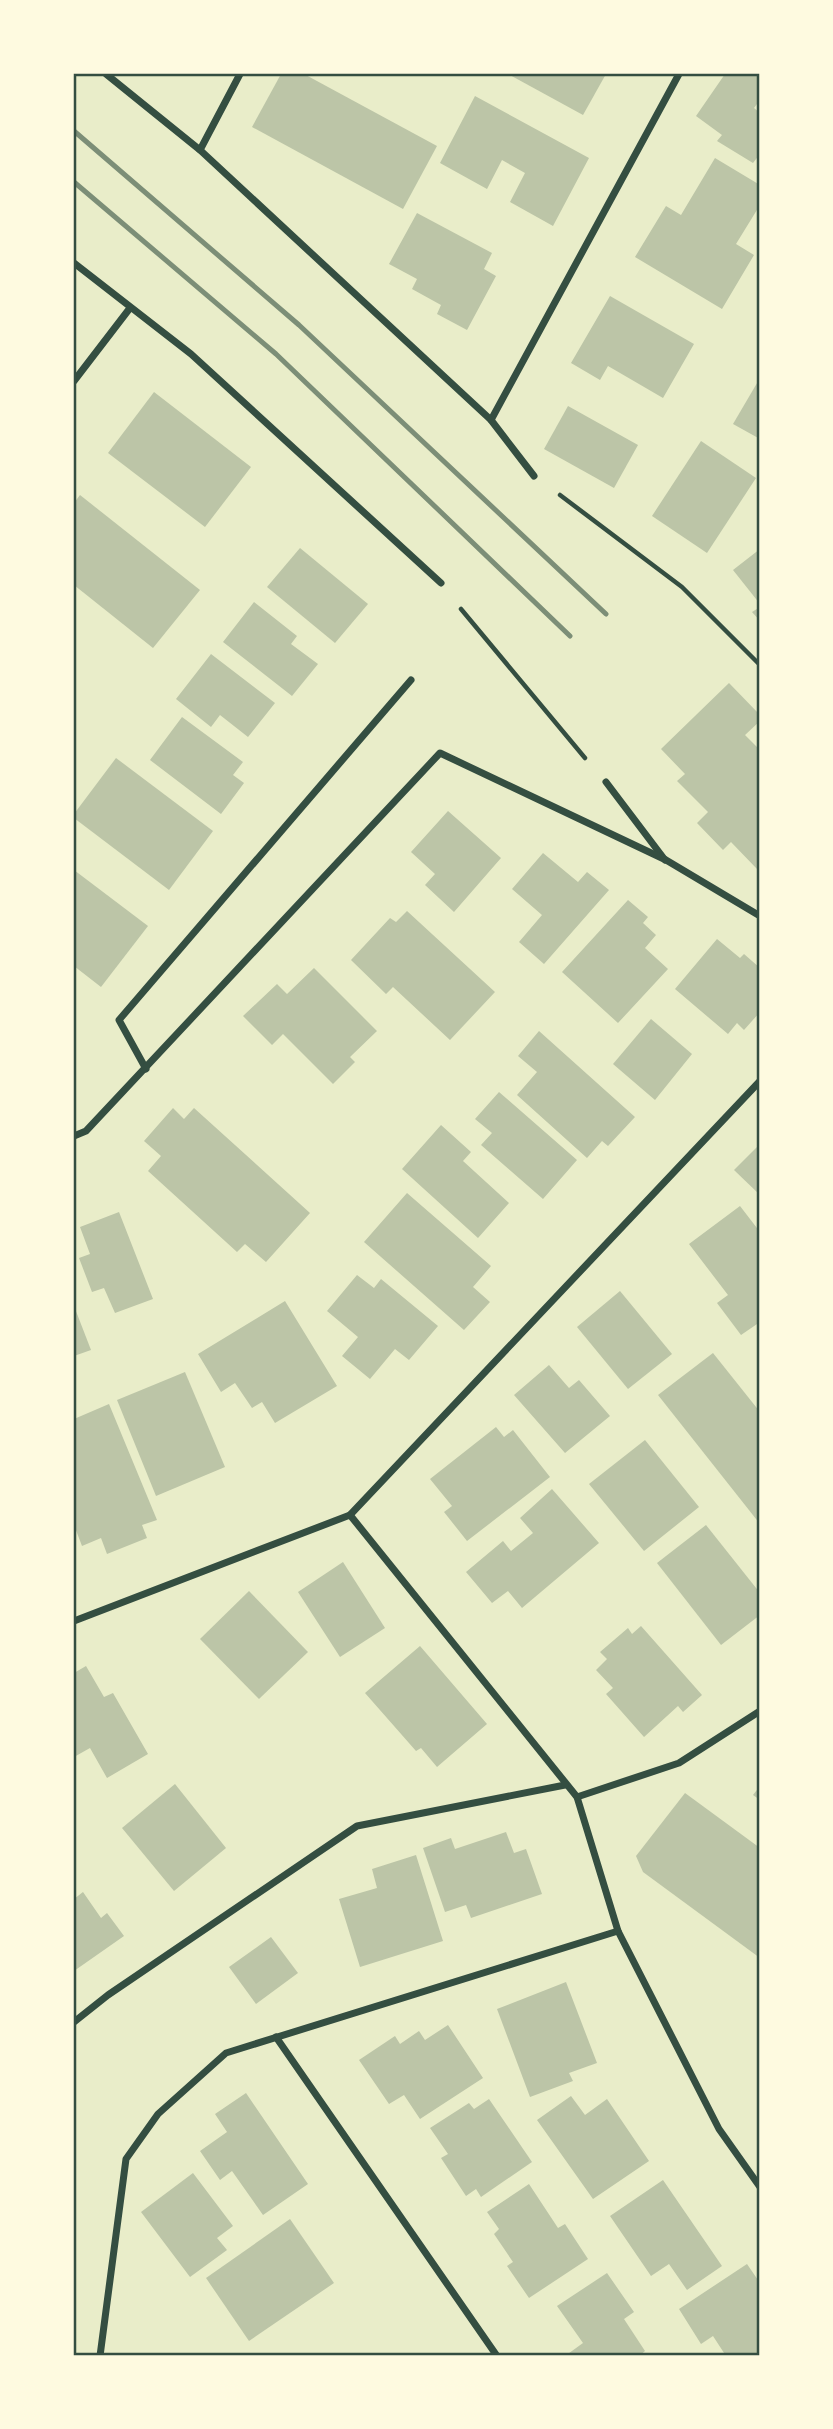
<svg xmlns="http://www.w3.org/2000/svg" width="833" height="2429" font-family="Manrope,sans-serif">
  <rect width="100%" height="100%" fill="#e9edc9"/>
  <g fill="#bcc5a7">
    <polygon points="281,74 304,74 437,146 403,209 252,127"/>
    <polygon points="508,74 606,74 583,115"/>
    <polygon points="725,74 760,74 760,100 754,108 760,113 760,154 753,163 717,141 722,135 696,116"/>
    <polygon points="475,96 589,158 553,226 510,202 525,173 502,160 487,189 440,163"/>
    <polygon points="715,158 760,185 760,205 736,244 754,255 722,309 635,257 666,206 681,215"/>
    <polygon points="417,213 492,253 484,269 496,276 467,330 437,314 441,305 412,289 417,279 389,264"/>
    <polygon points="610,296 694,344 663,398 608,366 600,380 571,363"/>
    <polygon points="760,378 760,439 733,424"/>
    <polygon points="154,392 251,467 205,527 108,453"/>
    <polygon points="568,406 638,445 614,488 544,449"/>
    <polygon points="701,441 756,478 707,553 652,516"/>
    <polygon points="80,495 200,590 153,648 74,585 74,503"/>
    <polygon points="300,548 368,604 335,643 267,587"/>
    <polygon points="760,549 760,604 733,570"/>
    <polygon points="254,602 297,636 291,644 318,664 292,696 223,642"/>
    <polygon points="760,607 760,621 752,612"/>
    <polygon points="211,654 275,703 248,737 220,715 211,727 176,699"/>
    <polygon points="729,683 760,715 760,721 745,735 760,750 760,867 757,869 731,842 723,850 697,823 708,812 677,781 685,774 661,749"/>
    <polygon points="182,717 243,762 233,775 244,783 221,814 150,760"/>
    <polygon points="116,758 213,831 169,890 74,818 74,814"/>
    <polygon points="448,811 501,858 454,912 425,885 435,874 411,852"/>
    <polygon points="543,853 578,882 587,872 609,890 544,964 519,942 542,915 512,889"/>
    <polygon points="74,870 148,926 101,987 74,966"/>
    <polygon points="628,900 648,917 643,923 656,935 645,948 668,969 618,1023 562,972"/>
    <polygon points="407,911 495,992 450,1040 393,987 386,994 351,960 390,918 396,922"/>
    <polygon points="717,939 740,958 744,954 760,968 760,1012 744,1030 737,1023 728,1034 675,989"/>
    <polygon points="314,968 377,1031 350,1057 355,1062 333,1084 283,1034 272,1045 243,1016 277,984 287,994"/>
    <polygon points="651,1019 692,1054 655,1100 613,1064"/>
    <polygon points="539,1031 635,1117 608,1146 602,1141 587,1158 517,1095 537,1072 518,1056"/>
    <polygon points="499,1092 577,1160 543,1199 481,1145 492,1133 475,1119"/>
    <polygon points="173,1108 184,1119 194,1108 310,1213 266,1262 245,1244 237,1252 148,1171 161,1156 144,1141"/>
    <polygon points="441,1125 471,1152 463,1161 509,1203 478,1238 402,1169"/>
    <polygon points="760,1144 760,1195 734,1170"/>
    <polygon points="407,1193 491,1266 473,1287 490,1302 464,1330 364,1242"/>
    <polygon points="740,1206 760,1232 760,1322 741,1335 717,1303 728,1295 689,1244"/>
    <polygon points="119,1212 153,1299 115,1313 104,1288 92,1292 79,1258 90,1254 80,1227"/>
    <polygon points="357,1275 374,1288 381,1279 438,1326 409,1360 395,1349 370,1379 342,1356 358,1337 327,1311"/>
    <polygon points="620,1291 672,1354 628,1389 577,1327"/>
    <polygon points="285,1301 337,1386 275,1423 262,1402 252,1408 235,1383 221,1392 198,1354"/>
    <polygon points="74,1306 91,1350 74,1356"/>
    <polygon points="713,1353 760,1412 760,1524 658,1395"/>
    <polygon points="549,1365 569,1388 579,1380 610,1416 565,1453 514,1395"/>
    <polygon points="185,1372 225,1467 156,1496 117,1400"/>
    <polygon points="109,1404 157,1520 142,1525 147,1538 107,1554 101,1538 82,1546 74,1525 74,1419"/>
    <polygon points="496,1427 504,1437 513,1430 550,1477 467,1541 444,1512 452,1506 430,1479"/>
    <polygon points="645,1440 699,1507 644,1551 589,1484"/>
    <polygon points="552,1489 599,1543 522,1608 508,1591 492,1603 466,1572 503,1541 511,1551 533,1533 520,1518"/>
    <polygon points="706,1525 760,1593 760,1615 721,1645 657,1563"/>
    <polygon points="343,1562 385,1628 340,1657 298,1592"/>
    <polygon points="249,1591 308,1652 259,1699 200,1639"/>
    <polygon points="641,1626 702,1695 683,1712 678,1706 644,1737 606,1694 613,1688 596,1670 607,1659 600,1652 628,1628 632,1634"/>
    <polygon points="420,1646 487,1724 437,1767 421,1748 416,1751 365,1693"/>
    <polygon points="86,1666 104,1697 113,1693 148,1754 107,1778 90,1748 74,1757 74,1673"/>
    <polygon points="175,1784 226,1848 174,1891 122,1828"/>
    <polygon points="760,1786 760,1800 753,1795"/>
    <polygon points="685,1793 760,1848 760,1958 643,1872 636,1856"/>
    <polygon points="506,1832 514,1853 526,1849 542,1894 471,1918 466,1905 445,1912 423,1848 451,1838 455,1849"/>
    <polygon points="416,1855 443,1941 360,1967 339,1899 377,1888 372,1869"/>
    <polygon points="83,1892 101,1918 107,1913 124,1936 74,1971 74,1899"/>
    <polygon points="271,1937 298,1973 256,2004 229,1967"/>
    <polygon points="566,1982 597,2063 569,2073 573,2081 530,2097 497,2009"/>
    <polygon points="448,2025 483,2078 420,2119 404,2095 389,2104 359,2060 395,2036 400,2044 419,2031 425,2040"/>
    <polygon points="246,2093 308,2184 263,2215 232,2171 220,2180 200,2151 227,2132 215,2114"/>
    <polygon points="571,2096 585,2115 607,2099 649,2161 593,2199 537,2120"/>
    <polygon points="489,2099 532,2162 481,2197 476,2189 466,2196 441,2158 448,2154 430,2128 469,2103 474,2109"/>
    <polygon points="193,2173 233,2226 217,2238 227,2250 190,2277 141,2212"/>
    <polygon points="663,2180 722,2266 687,2290 669,2264 651,2276 610,2216"/>
    <polygon points="529,2184 558,2228 565,2224 588,2259 529,2298 507,2266 513,2262 494,2234 499,2229 487,2212"/>
    <polygon points="290,2219 334,2283 249,2341 206,2278"/>
    <polygon points="747,2264 760,2283 760,2356 726,2356 713,2336 701,2344 679,2309"/>
    <polygon points="607,2273 634,2312 624,2319 645,2351 639,2356 565,2356 583,2343 557,2306"/>
  </g>
  <g fill="none" stroke-linecap="round" stroke-linejoin="round">
    <g stroke="#344e41" stroke-width="4.5">
      <polyline points="560,495 682,587 760,665"/>
      <polyline points="461,609 585,758"/>
    </g>
    <g stroke="#344e41" stroke-width="7">
      <polyline points="106,74 200,150 491,420 679,74"/>
      <polyline points="200,150 240,74"/>
      <polyline points="74,263 191,354 441,583"/>
      <polyline points="74,381 130,308"/>
      <polyline points="491,420 534,476"/>
      <polyline points="606,782 665,860"/>
      <polyline points="146,1069 119,1020 411,680"/>
      <polyline points="74,1136 86,1131 440,753 666,860 760,916"/>
      <polyline points="350,1515 577,1797 618,1931 719,2129 760,2187"/>
      <polyline points="74,1621 350,1515 760,1081"/>
      <polyline points="577,1797 679,1763 760,1711"/>
      <polyline points="74,2022 108,1995 357,1826 565,1785"/>
      <polyline points="276,2037 497,2356"/>
      <polyline points="100,2356 126,2159 158,2114 226,2053 618,1931"/>
    </g>
    <g stroke="#7c8e77" stroke-width="5">
      <polyline points="74,131 299,325 606,614"/>
      <polyline points="74,182 276,354 570,636"/>
    </g>
  </g>
  <rect width="833" height="2429" fill="none" stroke="#fefae0" stroke-width="150"/>
  <rect x="75" y="75" width="683" height="2279" fill="none" stroke="#344e41" stroke-width="2.5"/>
</svg>
